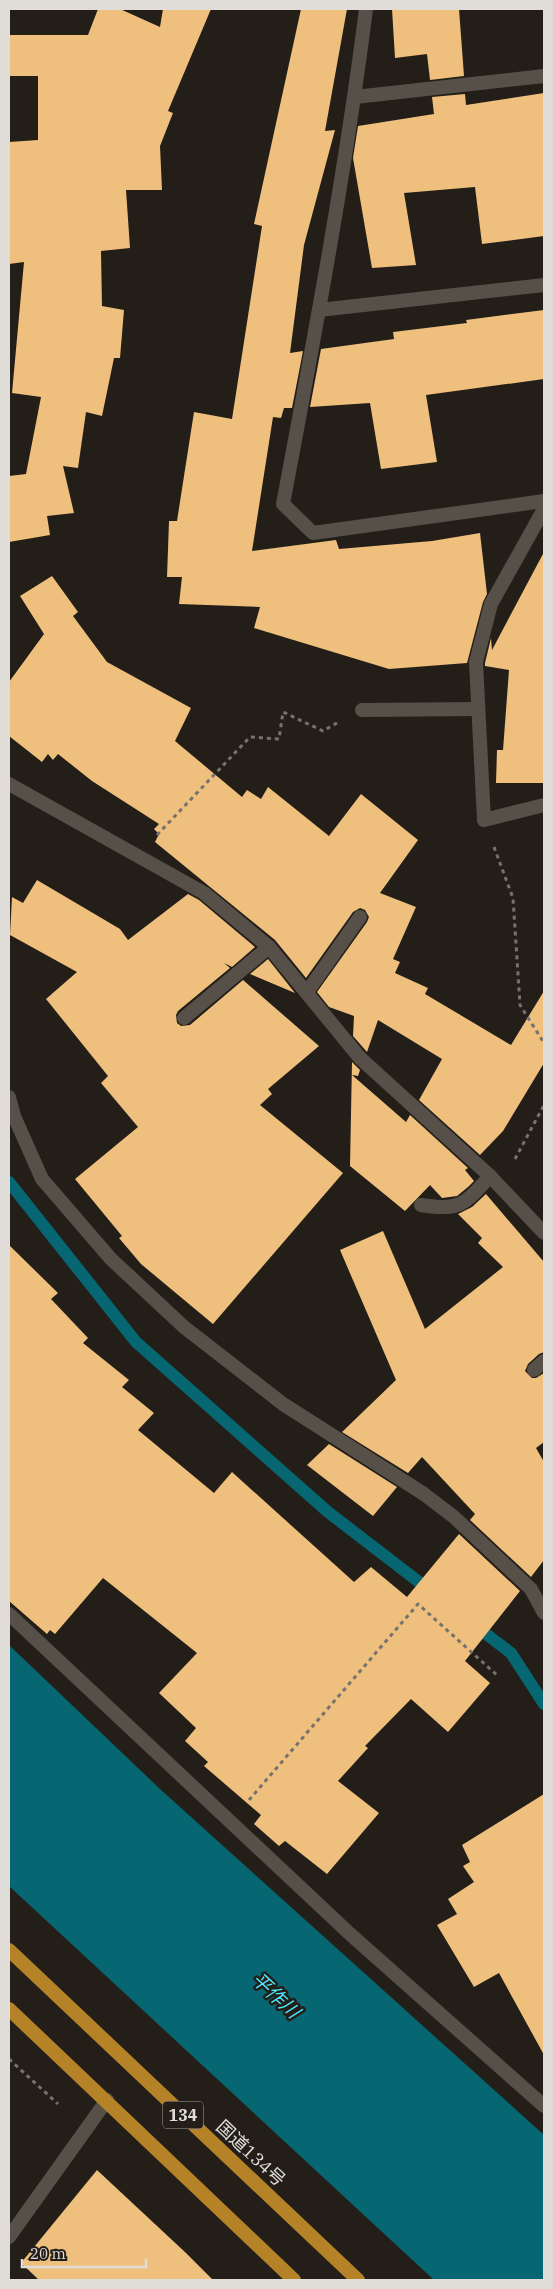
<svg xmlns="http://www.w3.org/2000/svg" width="553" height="2289" font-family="'IBM Plex Serif','Noto Sans JP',serif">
  <rect width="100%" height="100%" fill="#231e18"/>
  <polygon fill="#066772" points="9,1645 160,1789 544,2135 544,2280 434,2280 9,1886"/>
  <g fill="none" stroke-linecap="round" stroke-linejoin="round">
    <g stroke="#066772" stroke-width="12">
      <polyline points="9,1182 136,1342 328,1512 432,1592"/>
      <polyline points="473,1624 511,1653 544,1704"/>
    </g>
  </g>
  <g fill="#eebf7d">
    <polygon points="98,9 120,9 160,27 163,9 211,9 168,111 173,113 160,146 162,190 126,190 130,248 101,251 102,306 124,310 120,358 114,358 102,416 86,412 78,468 63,466 74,513 47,516 50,535 9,542 9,476 26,474 41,397 12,393 24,262 9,264 9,142 38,140 38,76 9,76 9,35 88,35"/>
    <polygon points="301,9 347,9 325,131 335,130 304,245 290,353 303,351 292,408 284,408 281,418 273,417 252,551 336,540 339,549 432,541 480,533 487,594 483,602 467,663 389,669 254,628 260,607 179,604 182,577 167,577 169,521 177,521 194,412 232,419 262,226 254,224"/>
    <polygon points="392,9 459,9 464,76 430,80 427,54 395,58"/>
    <polygon points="544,93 544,236 482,244 475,187 404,193 416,265 372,268 353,158 358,126 434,114 432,97 465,94 466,105"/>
    <polygon points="544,310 544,379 426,395 437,462 381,469 370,403 310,407 321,349 394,339 393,332 467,323 466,320"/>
    <polygon points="544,552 544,783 496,783 497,750 503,750 509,670 485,666 485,663 491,638 492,650"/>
    <polygon points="52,576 78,612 73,616 107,662 191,708 175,741 242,797 247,790 261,799 268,787 329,836 361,794 418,840 380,893 416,907 393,959 400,962 395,973 428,988 425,994 511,1045 544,991 544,1063 503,1131 480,1155 419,1100 442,1059 378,1020 367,1052 353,1036 354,1016 329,1007 317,992 367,922 369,917 365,910 360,908 353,912 306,978 275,940 155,842 159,834 154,829 159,824 92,781 58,754 53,760 48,754 42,762 9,736 9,682 44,634 20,596"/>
    <polygon points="37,880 120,929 128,940 188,894 199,900 255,947 232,967 224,963 230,968 178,1011 176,1015 177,1023 181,1026 190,1025 243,980 319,1046 268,1089 272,1094 260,1105 343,1173 213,1324 141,1264 119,1238 122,1236 75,1179 138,1127 101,1083 108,1076 46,999 77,972 10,935 12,897 23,903"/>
    <polygon points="268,959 295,993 250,974"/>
    <polygon points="352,1062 360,1070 358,1076 352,1075 406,1122 410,1115 468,1168 465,1170 474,1181 468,1187 457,1196 442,1198 430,1185 405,1211 350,1166"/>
    <polygon points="486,1194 544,1262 544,1352 539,1354 528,1364 525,1371 532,1378 536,1378 544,1373 544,1442 536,1448 544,1462 544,1560 531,1577 470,1520 475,1514 422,1457 408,1473 342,1432 396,1380 340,1250 383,1231 425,1329 503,1267 478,1243 482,1238 458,1214 472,1207"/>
    <polygon points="9,1245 58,1293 51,1299 88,1338 83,1343 129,1380 122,1387 154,1413 138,1430 214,1493 232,1472 354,1582 371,1567 407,1597 459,1534 520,1591 465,1661 490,1683 448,1732 411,1699 365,1746 368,1748 338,1781 379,1813 327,1874 285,1841 279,1846 254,1824 261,1815 204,1766 208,1762 185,1741 196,1728 159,1693 197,1653 103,1578 55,1634 50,1630 47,1634 9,1601"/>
    <polygon points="329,1444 397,1487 373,1516 307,1465"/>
    <polygon points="544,1794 544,2055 499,1973 474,1987 437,1925 457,1914 448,1899 474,1882 463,1866 470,1862 462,1845"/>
    <polygon points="97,2170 186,2253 213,2280 39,2280 21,2263"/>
  </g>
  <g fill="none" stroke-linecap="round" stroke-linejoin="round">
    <g stroke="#76726d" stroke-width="3" stroke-dasharray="4 4" stroke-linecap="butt">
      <polyline points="157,835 250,737 279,739 283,712 323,731 337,723"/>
      <polyline points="494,847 513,898 520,1005 544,1043"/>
      <polyline points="515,1159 544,1105"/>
      <polyline points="249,1800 418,1604 498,1676"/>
      <polyline points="9,2059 58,2104"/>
    </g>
    <g stroke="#565049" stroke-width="14">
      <polyline points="9,784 204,893 269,947 360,1058 490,1176 544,1233"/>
      <polyline points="484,820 544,805"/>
      <polyline points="307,992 360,917"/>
      <polyline points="184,1018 269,947"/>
      <polyline points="9,1097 14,1116 42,1179 111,1259 184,1327 283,1404 424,1494 454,1517 531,1589 544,1613"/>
      <path d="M 421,1205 C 460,1211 464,1205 490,1176"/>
      <polyline points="534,1370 544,1361"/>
      <polyline points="9,1614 350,1934 544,2106"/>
    </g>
    <g stroke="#565049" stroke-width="14">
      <path d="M 366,9 C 345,175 314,339 283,504 L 313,533 L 544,501"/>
      <polyline points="355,97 544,76"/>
      <polyline points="319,310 544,285"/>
      <polyline points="362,710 478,709"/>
      <polyline points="484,820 476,662 491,604 544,509"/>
      <polyline points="9,2237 107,2100"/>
    </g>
    <g stroke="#b68228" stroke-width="14">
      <polyline points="9,1950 358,2280"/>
      <polyline points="9,2009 294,2280"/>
    </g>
  </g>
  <g text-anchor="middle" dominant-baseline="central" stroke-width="5" stroke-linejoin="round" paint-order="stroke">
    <rect fill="#231e18" stroke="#a7a49f" stroke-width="1" x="163" y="2101.5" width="40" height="27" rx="4"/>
    <g font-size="16" font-weight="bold" fill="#e0ddd9">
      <text x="183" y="2115">134</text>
    </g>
    <g font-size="18" fill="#e0ddd9" stroke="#231e18">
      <text transform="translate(251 2153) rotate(43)">国道134号</text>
    </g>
    <g font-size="19" font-style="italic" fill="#4de8fd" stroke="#231e18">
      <text transform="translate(276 1995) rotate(43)">平作川</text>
    </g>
  </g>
  <rect width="553" height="2289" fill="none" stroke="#e0ddd9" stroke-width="20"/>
  <path d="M22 2259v8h124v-8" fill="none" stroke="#e0ddd9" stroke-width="2.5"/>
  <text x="30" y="2259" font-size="15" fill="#e0ddd9" stroke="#231e18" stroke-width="4" paint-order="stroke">20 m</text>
</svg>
